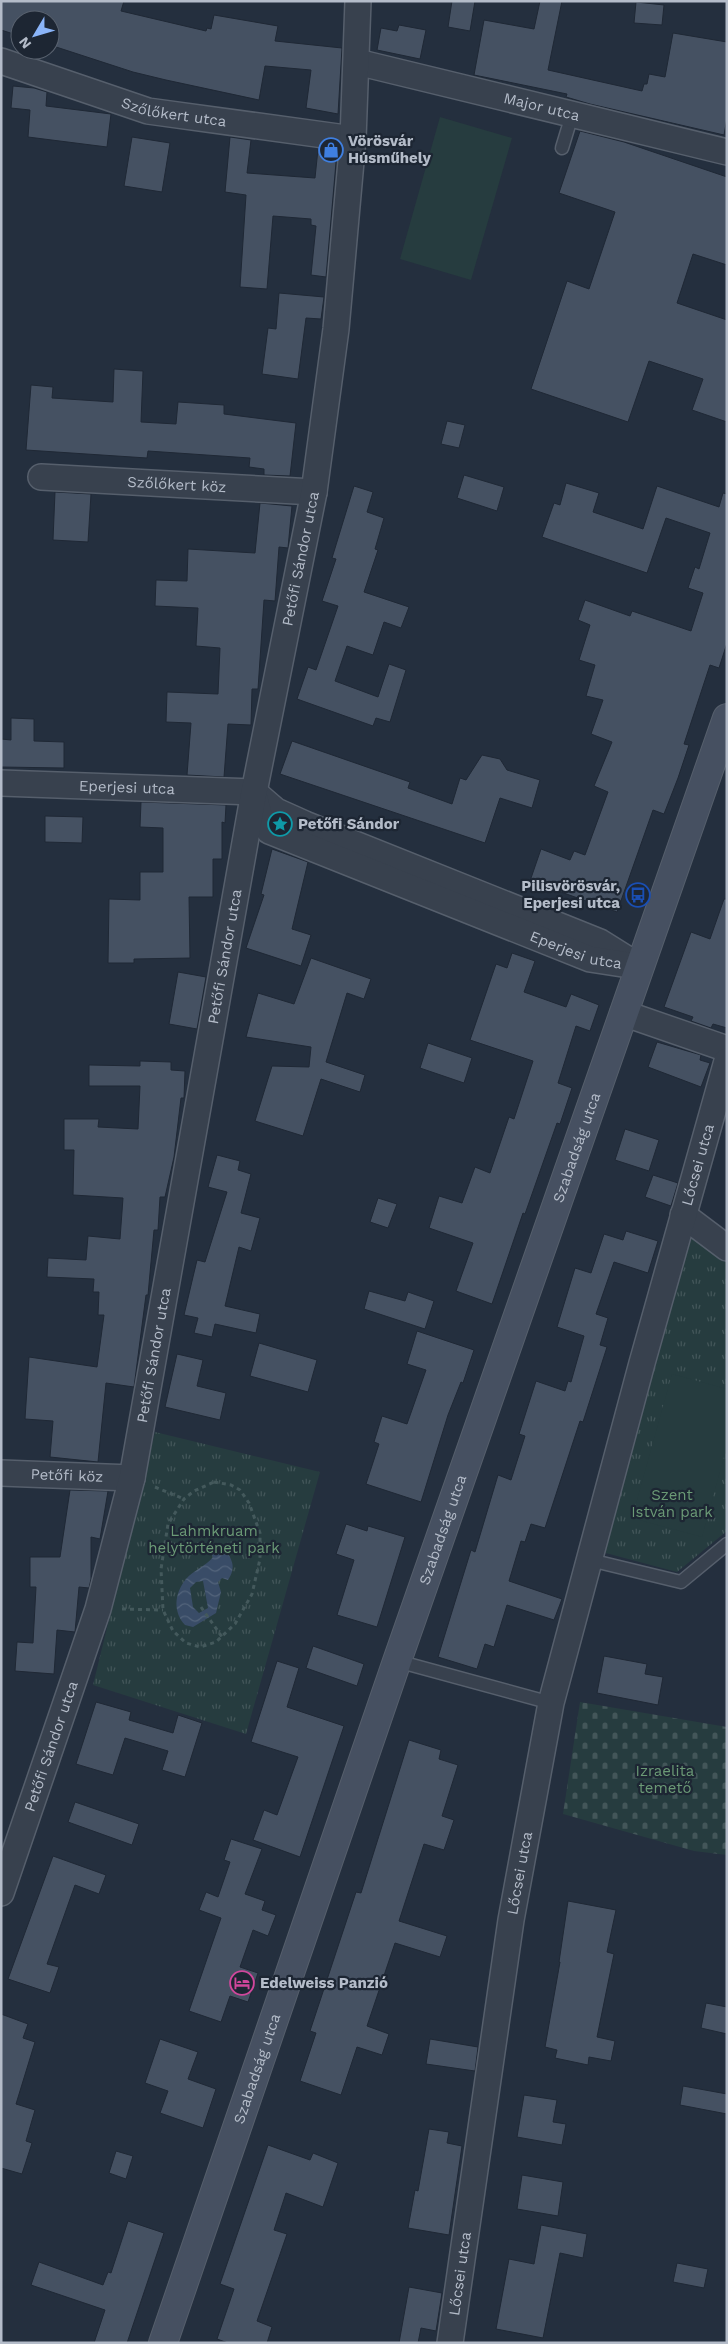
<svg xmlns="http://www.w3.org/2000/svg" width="728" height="2344" font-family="'Work Sans',sans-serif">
  <defs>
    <pattern id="grass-tufts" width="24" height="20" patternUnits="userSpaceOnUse" patternTransform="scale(1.25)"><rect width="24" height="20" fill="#263c3f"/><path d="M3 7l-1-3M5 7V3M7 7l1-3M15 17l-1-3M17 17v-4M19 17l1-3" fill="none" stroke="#435659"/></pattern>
    <pattern id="cemetery-stones" width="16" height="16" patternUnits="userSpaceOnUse" patternTransform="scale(1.25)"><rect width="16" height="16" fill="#263c3f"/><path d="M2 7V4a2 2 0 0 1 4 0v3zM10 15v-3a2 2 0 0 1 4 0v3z" fill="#435659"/></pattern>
    <pattern id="water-waves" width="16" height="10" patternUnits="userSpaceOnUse" patternTransform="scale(1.25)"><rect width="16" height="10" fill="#394c67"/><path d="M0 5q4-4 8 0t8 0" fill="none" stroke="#53647b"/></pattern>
  </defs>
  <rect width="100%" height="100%" fill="#242f3e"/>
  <g fill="url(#grass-tufts)">
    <polygon points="686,1234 727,1263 727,1531 677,1572 602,1552"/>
    <polygon points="155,1432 320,1472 246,1734 93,1685"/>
  </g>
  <polygon fill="url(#cemetery-stones)" points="580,1702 727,1727 727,1855 694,1851 563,1814"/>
  <g fill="#263c3f">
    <polygon points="440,117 512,138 471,280 400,259"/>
    <polygon points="672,1374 727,1389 727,1446 702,1537 632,1518"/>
  </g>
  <path fill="url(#water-waves)" fill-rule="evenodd" d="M 216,1549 L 225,1549 C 233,1561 236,1568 228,1580 L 222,1578 L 218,1582 L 221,1592 L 216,1613 L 193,1627 L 185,1625 C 173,1612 174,1594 186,1579 C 194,1570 206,1566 213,1557 L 211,1553 ZM 203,1581 L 208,1608 L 199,1613 L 193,1607 L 190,1588 L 196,1582 Z"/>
  <g fill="#455162" stroke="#1f2835">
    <polygon points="1,1 124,1 121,11 206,31 207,28 211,29 214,15 278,26 275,41 342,48 338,114 306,108 311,70 265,66 259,100 166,80 133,72 50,45 50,20 20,20 20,36 1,30"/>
    <polygon points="452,1 475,1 470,31 448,27"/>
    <polygon points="540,1 562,1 548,70 642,91 644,84 647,84 649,74 665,77 673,33 727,42 727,118 724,135 590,104 566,97 567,94 474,75 484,20 534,29"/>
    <polygon points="636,2 664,5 662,25 634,23"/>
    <polygon points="399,25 426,30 420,59 377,50 381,28 397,31"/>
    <polygon points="13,86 34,88 47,92 46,106 111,114 107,147 28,137 30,110 11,108"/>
    <polygon points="580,131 624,142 727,177 727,265 693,254 677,303 727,320 727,422 692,410 703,379 649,361 628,422 531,389 567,281 589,289 615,212 559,193"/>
    <polygon points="132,137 170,143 162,192 124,186"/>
    <polygon points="230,137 251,140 247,173 315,178 318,149 337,151 326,277 311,275 316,226 311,225 311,219 273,216 267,289 240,287 246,195 225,192"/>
    <polygon points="279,293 324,297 321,319 306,318 298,379 262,374 268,328 276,329"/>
    <polygon points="114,369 143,371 141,422 176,424 178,402 224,405 224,414 296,423 290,476 264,475 264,469 249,467 250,458 148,451 147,458 26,450 31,385 53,387 52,398 113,402"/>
    <polygon points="447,421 465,425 459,448 441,444"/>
    <polygon points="464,475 504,487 497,511 457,498"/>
    <polygon points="566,483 599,493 593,512 643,529 657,486 719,507 723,493 727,494 727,643 719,668 710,665 684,744 689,745 678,778 664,814 653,810 617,912 530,881 541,849 570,860 574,851 585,855 608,792 594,786 612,742 591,734 603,700 586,696 595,665 579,660 590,625 578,620 585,600 630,616 632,611 691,631 703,593 688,588 695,567 699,569 710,533 666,518 647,573 542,537 554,503 560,505"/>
    <polygon points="354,486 373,492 367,512 384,518 375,549 378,550 364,592 409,607 401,628 384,622 373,655 347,646 335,681 378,697 389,664 406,670 390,722 376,718 373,726 297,699 308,667 316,670 338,606 322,601 336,559 332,558"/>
    <polygon points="55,492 91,494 88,542 53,540"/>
    <polygon points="260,503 292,506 288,548 279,547 275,601 264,600 258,689 252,689 251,725 228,724 224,777 187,775 191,723 166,722 167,692 218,694 220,648 196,646 198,608 155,606 156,580 187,581 188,549 255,553"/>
    <polygon points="11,718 34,719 34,741 64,742 64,768 1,767 1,739 11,740"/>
    <polygon points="292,741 410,782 408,788 452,804 460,778 466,780 482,755 500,759 507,770 540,780 532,808 500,798 485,843 280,774"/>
    <polygon points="141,802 226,805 225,823 222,822 222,859 213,859 213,897 189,897 190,958 134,959 134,963 108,963 109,899 140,900 140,872 163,872 163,828 140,827"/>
    <polygon points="45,816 83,817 82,843 45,842"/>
    <polygon points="272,849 308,862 292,929 311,935 301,966 246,948 264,895 261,894"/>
    <polygon points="724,899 727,899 727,1028 713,1024 711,1028 691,1021 693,1017 664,1007 691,932 710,939"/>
    <polygon points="512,953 535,961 524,992 566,1007 571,994 599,1005 590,1031 576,1026 558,1083 572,1088 560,1124 557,1123 525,1214 523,1213 492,1304 456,1291 473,1243 429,1228 439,1196 462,1203 475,1167 490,1173 509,1117 514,1119 533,1061 470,1040 496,964 507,968"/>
    <polygon points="311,958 371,979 364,999 347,993 326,1062 365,1075 360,1092 321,1079 303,1136 255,1121 272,1066 309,1067 311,1047 246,1037 258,993 294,1004"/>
    <polygon points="178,972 206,977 197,1029 169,1024"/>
    <polygon points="657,1042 701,1055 700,1060 710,1063 701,1087 648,1067"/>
    <polygon points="428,1043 472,1058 464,1083 420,1068"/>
    <polygon points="140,1061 171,1062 171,1070 185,1071 184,1098 181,1098 174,1157 165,1197 160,1197 158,1230 154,1230 148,1295 146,1295 134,1387 106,1383 98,1462 50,1457 53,1421 25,1419 29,1357 97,1367 104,1315 98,1315 99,1292 93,1292 94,1279 47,1277 48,1258 86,1260 88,1236 120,1239 123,1198 73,1195 74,1150 64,1150 64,1119 99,1119 98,1127 138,1129 140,1086 89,1086 89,1065 140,1066"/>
    <polygon points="625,1129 659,1140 649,1171 615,1160"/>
    <polygon points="217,1155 240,1161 238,1170 251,1174 241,1213 260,1218 251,1251 239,1247 225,1306 260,1314 256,1333 215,1324 212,1337 194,1333 198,1318 184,1315 197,1260 205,1262 227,1192 208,1187"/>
    <polygon points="653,1175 678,1183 671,1206 645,1197"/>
    <polygon points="378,1198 397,1204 388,1228 370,1222"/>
    <polygon points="626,1231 658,1241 648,1273 614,1262 596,1314 608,1318 600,1345 607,1347 583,1422 580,1421 545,1528 531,1524 525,1542 521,1541 509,1581 562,1599 554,1620 507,1605 494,1647 485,1644 477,1669 438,1657 471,1550 475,1552 498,1475 511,1480 525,1436 519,1434 536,1381 565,1391 568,1381 571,1382 584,1336 557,1327 575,1268 591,1273 604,1234 623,1240"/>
    <polygon points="369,1291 405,1301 408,1292 434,1301 425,1329 364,1309"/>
    <polygon points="417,1331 474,1350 463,1383 461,1382 448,1415 421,1502 366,1484 379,1444 374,1442 382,1416 407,1424 426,1370 407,1364"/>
    <polygon points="259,1343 317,1360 308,1392 250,1376"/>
    <polygon points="177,1354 203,1360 197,1386 226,1393 220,1420 165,1407"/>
    <polygon points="70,1490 108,1491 100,1539 91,1537 91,1579 89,1588 79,1587 75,1632 57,1630 54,1674 15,1671 17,1642 33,1643 36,1587 30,1587 30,1557 60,1557"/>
    <polygon points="346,1524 367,1531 368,1526 405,1537 377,1627 337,1615 354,1560 336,1554"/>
    <polygon points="313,1646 364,1664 357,1686 306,1668"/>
    <polygon points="604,1656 647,1664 645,1674 663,1677 658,1705 597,1693"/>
    <polygon points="277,1661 299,1668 287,1707 344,1726 300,1857 253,1840 264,1810 277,1815 298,1757 251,1742"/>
    <polygon points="96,1702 131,1712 129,1720 173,1733 178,1715 202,1723 185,1777 162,1770 168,1751 125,1738 113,1775 76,1764"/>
    <polygon points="409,1740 441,1750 439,1759 458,1765 442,1816 454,1820 444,1850 424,1844 399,1921 447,1936 440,1957 395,1943 367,2026 389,2034 382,2055 357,2047 341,2095 300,2081 316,2033 310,2031 356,1892 361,1893"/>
    <polygon points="75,1802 139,1824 132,1845 68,1822"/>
    <polygon points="231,1839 262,1849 245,1894 265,1901 262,1910 276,1915 268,1936 253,1930 240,1967 258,1973 248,2002 230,1996 221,2022 189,2011 221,1918 199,1910 206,1892 218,1897 230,1862 224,1860"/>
    <polygon points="53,1856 106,1875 99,1894 75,1885 47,1964 59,1967 50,1993 8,1979"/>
    <polygon points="568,1901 616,1910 607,1952 614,1954 597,2037 615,2041 611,2061 589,2057 588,2065 555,2058 557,2050 545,2047 560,1962 559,1962"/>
    <polygon points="706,2003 727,2007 727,2034 701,2028"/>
    <polygon points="1,2014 28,2024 23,2038 35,2042 16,2104 35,2110 26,2141 32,2143 22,2174 1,2168"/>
    <polygon points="160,2039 198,2052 188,2079 216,2089 203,2128 160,2113 168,2091 145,2083"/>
    <polygon points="430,2039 478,2047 475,2071 426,2064"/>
    <polygon points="683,2086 727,2094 727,2114 680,2105"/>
    <polygon points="524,2095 557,2100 553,2122 566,2124 562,2145 517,2137"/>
    <polygon points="429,2129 449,2132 447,2143 462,2146 449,2235 408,2228 415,2190 418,2191"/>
    <polygon points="268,2145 310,2160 313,2153 338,2163 323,2207 286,2193 274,2230 287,2234 257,2321 272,2327 267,2343 228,2343 217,2339 234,2289 220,2284"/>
    <polygon points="116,2151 133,2156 126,2179 109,2173"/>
    <polygon points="522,2175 563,2182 558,2216 517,2209"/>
    <polygon points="128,2221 164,2233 127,2343 94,2343 105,2310 31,2285 39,2262 103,2285 108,2272 111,2273"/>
    <polygon points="541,2225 587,2234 583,2258 560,2253 543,2338 496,2329 509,2259 534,2264"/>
    <polygon points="677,2263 708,2269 704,2288 673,2282"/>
    <polygon points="409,2287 442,2293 436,2331 421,2328 418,2343 399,2343"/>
  </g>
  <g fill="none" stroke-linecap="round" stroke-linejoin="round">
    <g stroke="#565f6c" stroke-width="15">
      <g id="lane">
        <polyline points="562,148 572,115"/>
        <polyline points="590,1560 681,1582 727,1544"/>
        <polyline points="397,1661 551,1703"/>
      </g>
    </g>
    <g stroke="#565f6c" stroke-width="28">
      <g id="street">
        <path id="s1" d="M 1,61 L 148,111 L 353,139"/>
        <path id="s2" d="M 357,62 L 727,152"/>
        <path id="s3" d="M 41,477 L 314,492"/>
        <path id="s4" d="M 1,783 L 254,792 L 276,811 L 305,824 L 600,942 L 640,967"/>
        <path id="s5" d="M 254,795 L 259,814 L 269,831 L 590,959 L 629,965"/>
        <polyline points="623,1013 727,1049"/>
        <polyline points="683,1215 727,1248"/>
        <path id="s6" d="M 1,1473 L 132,1478"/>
        <path id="s7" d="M 1,1893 L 98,1609 L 132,1478 L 254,792 L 314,492 L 336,329 L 353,139 L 358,1"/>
        <path id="s8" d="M 450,2343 L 511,1920 L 551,1703 L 642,1363 L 727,1061"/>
      </g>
    </g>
    <g stroke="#565f6c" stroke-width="30">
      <g id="secondary">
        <path id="s9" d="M 163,2343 L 397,1661 L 727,718"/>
      </g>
    </g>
    <g stroke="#44595c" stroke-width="3" stroke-dasharray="4 4" stroke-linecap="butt">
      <polygon points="214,1482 231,1485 240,1490 249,1503 260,1533 260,1559 252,1594 235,1624 216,1642 200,1647 186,1643 173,1631 163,1610 161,1569 168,1524 184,1499 194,1491"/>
      <polyline points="155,1487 184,1499"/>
      <polyline points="201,1607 222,1637"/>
      <polyline points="122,1609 163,1610"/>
    </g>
    <use href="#lane" stroke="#38414e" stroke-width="12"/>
    <use href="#street" stroke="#38414e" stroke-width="25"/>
    <use href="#secondary" stroke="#465061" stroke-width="28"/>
  </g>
  <defs>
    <g id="shop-ring" transform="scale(1.25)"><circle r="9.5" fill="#1d2633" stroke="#3f7fe0" stroke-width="1.5"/><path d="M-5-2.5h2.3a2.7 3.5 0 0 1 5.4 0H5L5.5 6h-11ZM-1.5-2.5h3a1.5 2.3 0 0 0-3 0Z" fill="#3f7fe0"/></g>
    <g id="sight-ring" transform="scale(1.25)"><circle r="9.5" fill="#1d2633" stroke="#0f9aa8" stroke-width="1.5"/><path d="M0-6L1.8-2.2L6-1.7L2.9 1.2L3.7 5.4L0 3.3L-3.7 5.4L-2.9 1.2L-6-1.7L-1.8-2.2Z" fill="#0f9aa8"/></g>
    <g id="bus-ring" transform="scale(1.25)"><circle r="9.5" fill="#1d2633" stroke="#1a4fb4" stroke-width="1.5"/><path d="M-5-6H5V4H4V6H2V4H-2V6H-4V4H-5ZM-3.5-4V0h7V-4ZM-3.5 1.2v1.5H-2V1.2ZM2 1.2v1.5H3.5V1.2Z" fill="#1a4fb4"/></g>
    <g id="hotel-ring" transform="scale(1.25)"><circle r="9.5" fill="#1d2633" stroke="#d1479c" stroke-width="1.5"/><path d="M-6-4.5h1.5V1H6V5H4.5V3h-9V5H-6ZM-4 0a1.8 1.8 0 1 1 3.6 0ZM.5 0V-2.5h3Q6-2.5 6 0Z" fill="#d1479c"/></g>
  </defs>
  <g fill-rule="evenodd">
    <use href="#shop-ring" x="331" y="150"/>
    <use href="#sight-ring" x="280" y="824"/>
    <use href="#bus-ring" x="638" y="895"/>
    <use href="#hotel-ring" x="242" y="1983"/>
  </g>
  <g text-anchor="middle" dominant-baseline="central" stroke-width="4.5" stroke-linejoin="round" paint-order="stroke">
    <g font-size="15" fill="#b4bcc9" stroke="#1d2633">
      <text stroke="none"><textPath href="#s2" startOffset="190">Major utca</textPath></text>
      <text stroke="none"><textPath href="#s1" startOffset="181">Szőlőkert utca</textPath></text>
      <text stroke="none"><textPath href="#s3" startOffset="136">Szőlőkert köz</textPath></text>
      <text stroke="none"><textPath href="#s7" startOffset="1370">Petőfi Sándor utca</textPath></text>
      <text stroke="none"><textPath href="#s4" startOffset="126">Eperjesi utca</textPath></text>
      <text stroke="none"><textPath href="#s5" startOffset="369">Eperjesi utca</textPath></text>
      <text stroke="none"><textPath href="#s7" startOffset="965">Petőfi Sándor utca</textPath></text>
      <text stroke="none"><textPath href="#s9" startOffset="1265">Szabadság utca</textPath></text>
      <text stroke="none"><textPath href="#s8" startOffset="1206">Lőcsei utca</textPath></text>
      <text stroke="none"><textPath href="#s7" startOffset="560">Petőfi Sándor utca</textPath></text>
      <text stroke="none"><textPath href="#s6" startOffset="66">Petőfi köz</textPath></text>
      <text stroke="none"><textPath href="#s9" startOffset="860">Szabadság utca</textPath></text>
      <text stroke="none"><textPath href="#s7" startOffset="155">Petőfi Sándor utca</textPath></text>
      <text stroke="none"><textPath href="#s8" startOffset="475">Lőcsei utca</textPath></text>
      <text stroke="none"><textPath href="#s9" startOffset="290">Szabadság utca</textPath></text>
      <text stroke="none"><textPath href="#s8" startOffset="70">Lőcsei utca</textPath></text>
    </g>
    <g font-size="15" font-weight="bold" fill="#b4bcc9" stroke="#1d2633" text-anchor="start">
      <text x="348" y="141">Vörösvár<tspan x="348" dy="17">Húsműhely</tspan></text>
      <text x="298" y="824">Petőfi Sándor</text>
      <text x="620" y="886" text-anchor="end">Pilisvörösvár,<tspan x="620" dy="17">Eperjesi utca</tspan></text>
      <text x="260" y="1983">Edelweiss Panzió</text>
    </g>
    <g font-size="15" fill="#6b9a76" stroke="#1d2633">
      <text x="672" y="1495">Szent<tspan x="672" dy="17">István park</tspan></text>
      <text x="214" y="1531">Lahmkruam<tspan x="214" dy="17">helytörténeti park</tspan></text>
      <text x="665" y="1771">Izraelita<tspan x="665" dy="17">temető</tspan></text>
    </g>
  </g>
  <rect width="728" height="2344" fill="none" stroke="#b4bcc9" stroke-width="5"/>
  <g transform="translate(35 35) rotate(232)"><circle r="24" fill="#1d2633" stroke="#59626f"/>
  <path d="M0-4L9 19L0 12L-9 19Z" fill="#8ab4f8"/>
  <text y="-8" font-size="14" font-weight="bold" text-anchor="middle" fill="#b4bcc9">N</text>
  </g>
</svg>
